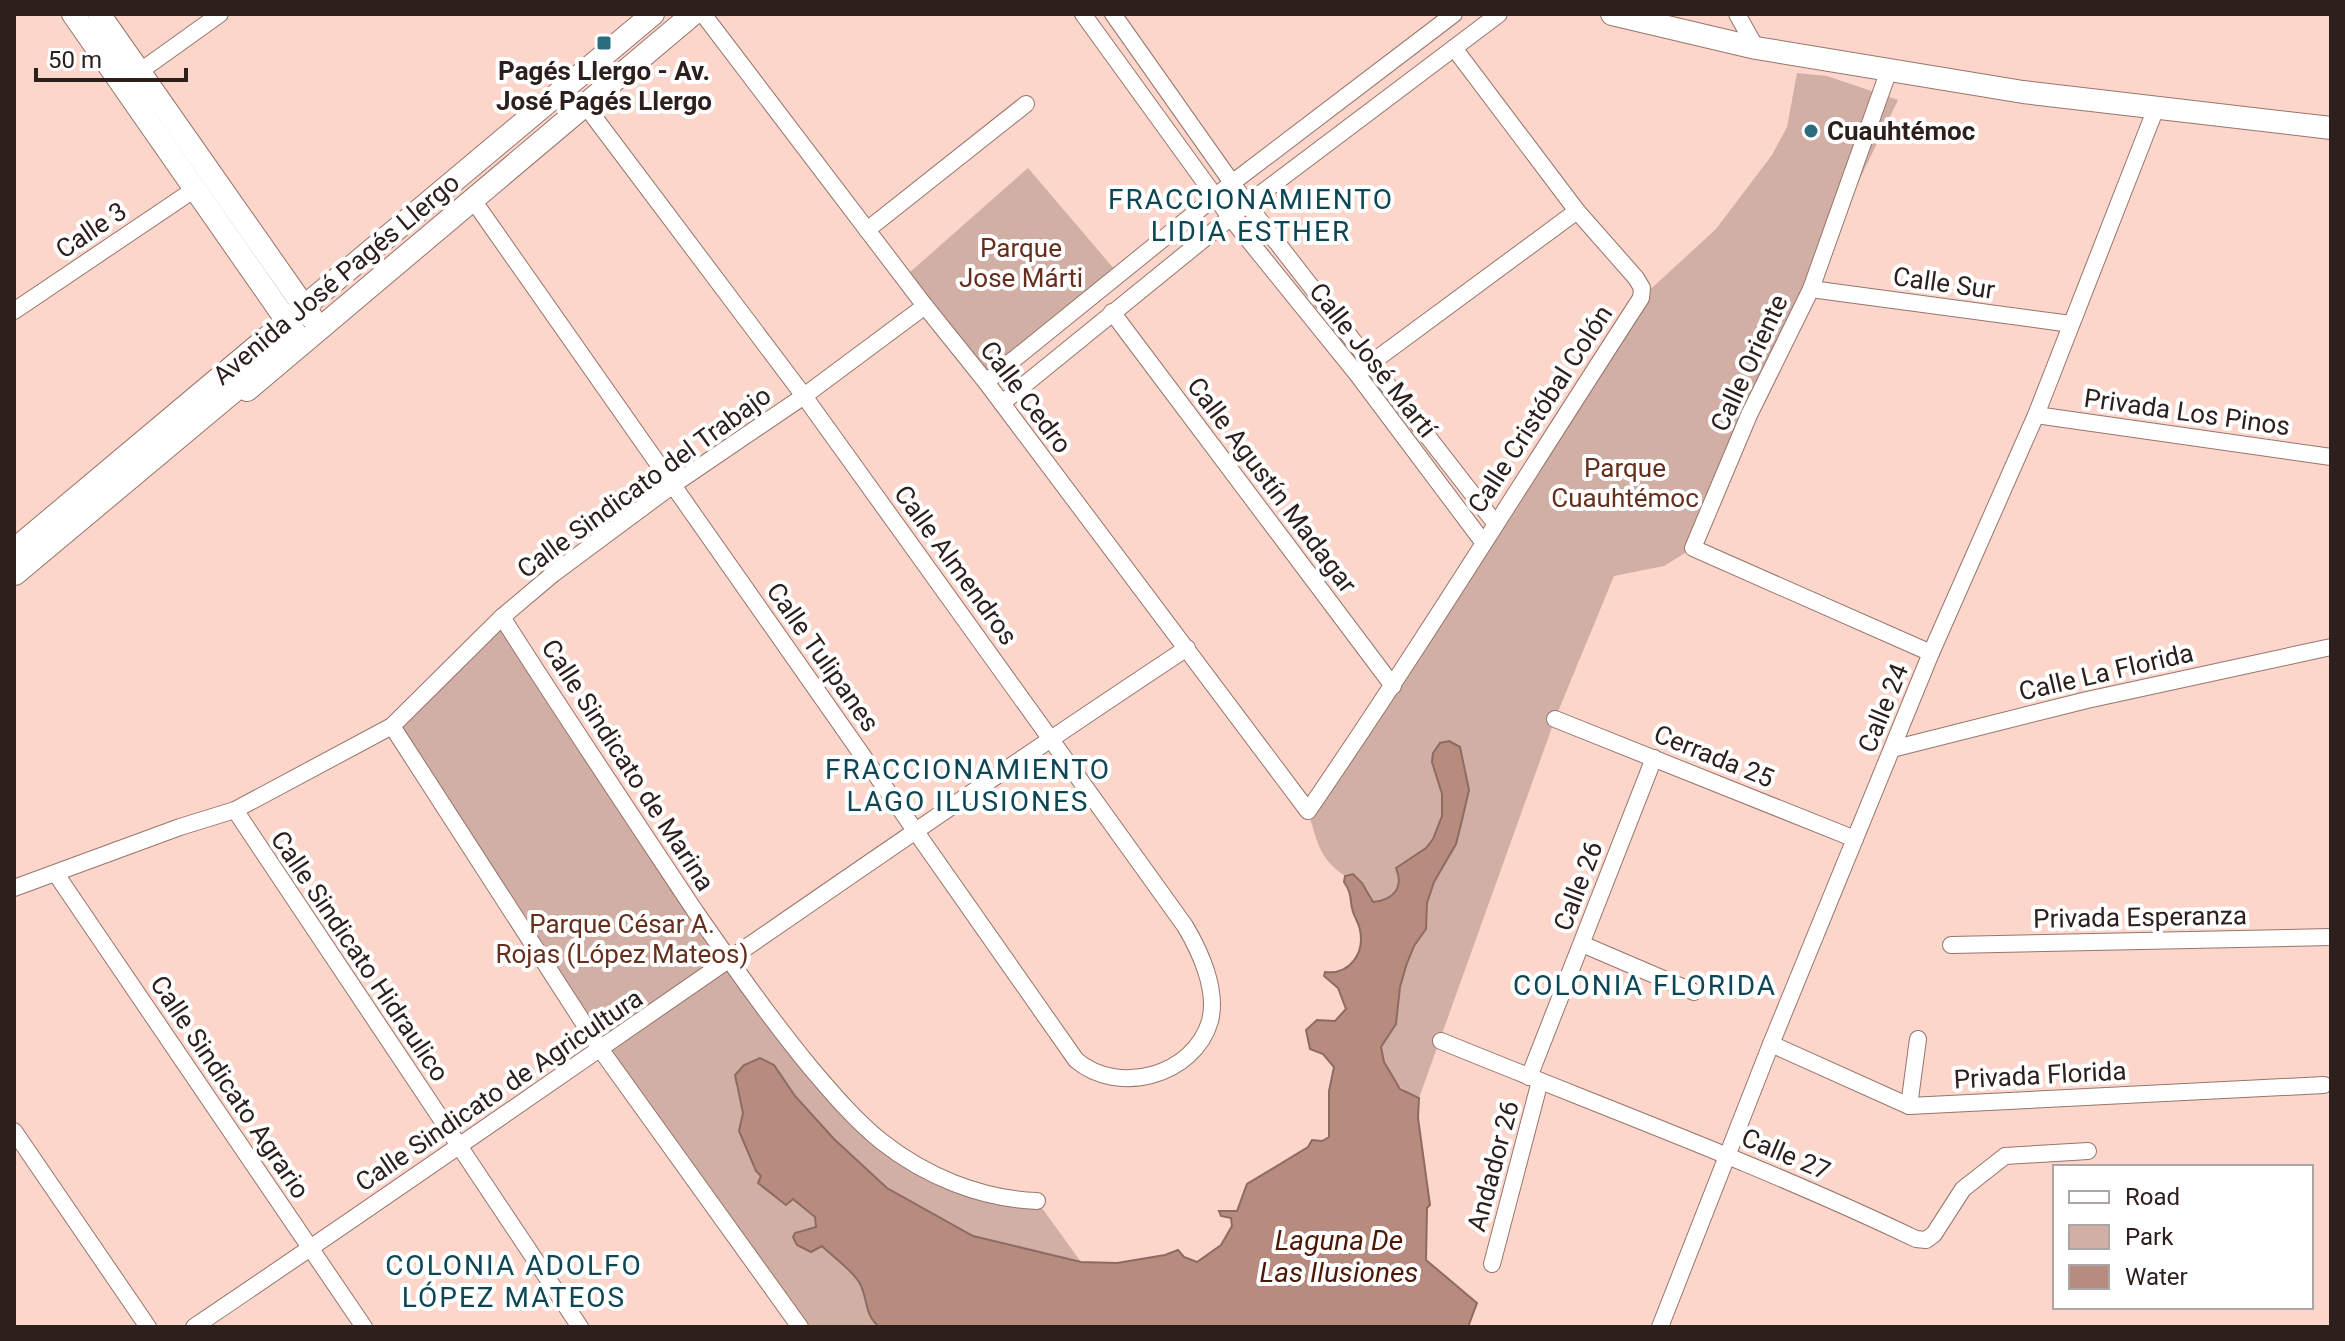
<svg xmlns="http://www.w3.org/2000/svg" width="2345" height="1341" font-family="Roboto,sans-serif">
  <rect width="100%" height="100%" fill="#fcd6ca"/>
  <g fill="#d1afa5">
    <path d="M 1797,73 L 1827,76 L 1898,100 L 1789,325 L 1693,548 L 1664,566 L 1614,576 L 1555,719 L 1419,1098 C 1394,1086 1386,1075 1381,1047 L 1396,1024 L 1400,987 L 1406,966 L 1414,946 L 1426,929 L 1427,903 L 1434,882 L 1456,844 L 1469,790 L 1449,741 L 1440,743 C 1425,766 1446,788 1442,814 C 1440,825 1434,841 1426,848 C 1419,854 1413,855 1408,864 C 1398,882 1397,899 1373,902 L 1365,889 L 1348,874 L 1345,876 C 1318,858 1317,840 1308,811 L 1641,298 L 1716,229 L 1772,155 L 1787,127 Z"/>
    <polygon points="1028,168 1115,270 990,375 909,273"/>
    <path d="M 502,617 L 595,761 L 835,1095 L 916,1164 L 1037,1201 L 1081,1262 C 1046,1254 1007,1249 973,1236 C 894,1206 819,1134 774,1065 L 736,1086 L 743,1113 L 739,1131 L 815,1217 L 882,1316 L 902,1327 L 800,1327 L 601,1050 L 392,726 Z"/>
  </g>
  <path fill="#b78b7e" stroke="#8e6b61" stroke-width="2" d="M 1449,741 L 1460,747 L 1469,790 L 1462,820 L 1456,844 L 1434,882 L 1427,903 L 1426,929 L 1414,946 L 1406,966 L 1400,987 L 1396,1024 L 1381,1047 L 1384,1062 L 1400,1089 L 1419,1098 L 1418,1118 L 1430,1205 L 1427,1208 L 1426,1260 L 1477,1303 L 1468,1327 L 880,1327 C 864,1317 868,1296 859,1282 C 850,1268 833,1257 822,1246 L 811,1252 L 797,1245 L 793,1237 L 795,1233 L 816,1227 L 815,1217 L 793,1199 L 786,1205 L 758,1183 L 761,1176 L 756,1171 L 739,1131 L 743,1113 L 735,1075 L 744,1065 L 760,1058 L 774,1065 L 795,1096 L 834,1139 L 887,1188 L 973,1236 L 1081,1262 L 1117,1263 L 1165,1255 L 1178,1250 L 1184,1257 L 1197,1262 L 1221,1245 L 1232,1226 L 1231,1218 L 1221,1216 L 1219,1211 L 1237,1211 L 1247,1184 L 1308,1147 L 1312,1140 L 1322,1141 L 1329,1137 L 1329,1091 L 1334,1067 L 1323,1054 L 1310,1049 L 1306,1030 L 1317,1020 L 1335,1021 L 1346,1009 L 1338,988 L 1324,976 L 1325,972 C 1349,975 1365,954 1360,930 C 1359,924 1355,918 1353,912 C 1349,899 1353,895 1344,882 L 1345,876 L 1353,874 L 1362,883 L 1373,902 C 1394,900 1404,887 1396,868 L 1426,848 L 1433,839 L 1442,816 L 1442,794 L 1432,762 L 1433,753 L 1440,743 Z"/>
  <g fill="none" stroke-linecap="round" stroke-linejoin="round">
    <g stroke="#97756b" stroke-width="18">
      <g id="street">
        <path d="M 703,14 L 925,306 L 986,382 L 1308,811 C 1423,643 1530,469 1641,298 L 1642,288 L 1636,278 L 1577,211 L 1454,48"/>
        <polyline points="1083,14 1230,217 1357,374 1483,542"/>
        <polyline points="1113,14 1247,204 1495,523"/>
        <polyline points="1737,14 1756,48"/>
        <polyline points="1889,70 1811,289 1749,415 1693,548 1931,653"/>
        <polyline points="139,72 220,14"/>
        <path d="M 473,200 L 1076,1060 C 1118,1096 1194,1076 1210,1021 C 1218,990 1200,951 1185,926 L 804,396 L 585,105"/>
        <polyline points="867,230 1026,104"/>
        <polyline points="1811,289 2071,324"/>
        <polyline points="14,311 195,189"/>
        <polyline points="1112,312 1393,686"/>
        <polyline points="1363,369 1577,211"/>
        <polyline points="986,382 1232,183 1454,14"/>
        <polyline points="1002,403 1247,204 1499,14"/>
        <polyline points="2036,415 2331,457"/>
        <path d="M 502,617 C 565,716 630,813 695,911 C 732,964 769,1017 810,1067 C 832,1093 855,1120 881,1141 C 925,1176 981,1199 1037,1201"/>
        <polyline points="1555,719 1855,839"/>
        <polyline points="392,726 601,1050 800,1327"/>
        <polyline points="1892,749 2087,700 2331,647"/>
        <polyline points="235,810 580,1327"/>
        <polyline points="56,874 364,1327"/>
        <polyline points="14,888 180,827 235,810 392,726 502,617 553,574 673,485 804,396 925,306"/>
        <polyline points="1582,944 1694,992"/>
        <polyline points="1951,945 2331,937"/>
        <path d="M 1441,1041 C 1600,1106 1761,1165 1916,1239 L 1926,1240 L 1934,1234 L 1963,1189 L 2005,1156 L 2088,1151"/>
        <polyline points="1771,1044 1909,1106 2324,1085"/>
        <polyline points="1529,1077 1654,758"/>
        <polyline points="1909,1106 1918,1039"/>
        <polyline points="14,1131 148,1327"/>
        <polyline points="1492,1264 1540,1081"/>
        <path d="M 194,1327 C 526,1103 852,870 1187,648"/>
        <polyline points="1660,1327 1771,1044 1931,653 2036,415 2156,108"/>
      </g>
    </g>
    <g stroke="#97756b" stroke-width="24">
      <g id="secondary">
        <polyline points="73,14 294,331"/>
        <polyline points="99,14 312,318"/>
        <polyline points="1612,14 1756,48 2023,92 2331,128"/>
        <polyline points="247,390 693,14"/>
        <polyline points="14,550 653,14"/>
      </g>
    </g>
    <g stroke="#97756b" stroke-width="30">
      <polyline id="highway" points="14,571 252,372 287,322"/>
    </g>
    <use href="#street" stroke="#fff" stroke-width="16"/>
    <use href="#secondary" stroke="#fff" stroke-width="22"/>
    <use href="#highway" stroke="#fff" stroke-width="28"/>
  </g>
  <g fill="#2a6d7f" stroke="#fff" stroke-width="3">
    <rect x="596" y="35" width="16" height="16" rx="4"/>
    <circle cx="1811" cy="131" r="8"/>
  </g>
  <g text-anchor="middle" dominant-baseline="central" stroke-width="8" stroke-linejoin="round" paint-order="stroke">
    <g font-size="26" font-weight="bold" fill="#2d201c" stroke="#fff">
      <text x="604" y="71">Pagés Llergo - Av.<tspan x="604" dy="30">José Pagés Llergo</tspan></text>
      <text x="1827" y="131" text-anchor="start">Cuauhtémoc</text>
    </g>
    <g font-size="26" fill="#2d201c" stroke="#fff">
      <text transform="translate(91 230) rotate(-34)">Calle 3</text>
      <text transform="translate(336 279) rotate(-40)">Avenida José Pagés Llergo</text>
      <text transform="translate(1944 283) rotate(8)">Calle Sur</text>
      <text transform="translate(1373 360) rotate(52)">Calle José Martí</text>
      <text transform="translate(1749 363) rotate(-65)">Calle Oriente</text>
      <text transform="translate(1026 397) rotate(53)">Calle Cedro</text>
      <text transform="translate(1540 409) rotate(-57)">Calle Cristóbal Colón</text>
      <text transform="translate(2187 412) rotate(8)">Privada Los Pinos</text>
      <text transform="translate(644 482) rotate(-36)">Calle Sindicato del Trabajo</text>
      <text transform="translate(1272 485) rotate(53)">Calle Agustín Madagar</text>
      <text transform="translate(956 565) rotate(54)">Calle Almendros</text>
      <text transform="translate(823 657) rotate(55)">Calle Tulipanes</text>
      <text transform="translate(2106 672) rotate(-13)">Calle La Florida</text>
      <text transform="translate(1883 708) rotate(-68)">Calle 24</text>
      <text transform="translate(1714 756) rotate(22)">Cerrada 25</text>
      <text transform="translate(628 765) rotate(57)">Calle Sindicato de Marina</text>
      <text transform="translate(1578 886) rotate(-69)">Calle 26</text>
      <text transform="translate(2140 917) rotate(-1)">Privada Esperanza</text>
      <text transform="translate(360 956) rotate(56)">Calle Sindicato Hidraulico</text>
      <text transform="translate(2040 1075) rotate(-3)">Privada Florida</text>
      <text transform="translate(230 1087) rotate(56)">Calle Sindicato Agrario</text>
      <text transform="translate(499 1090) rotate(-34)">Calle Sindicato de Agricultura</text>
      <text transform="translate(1786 1154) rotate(23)">Calle 27</text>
      <text transform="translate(1493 1166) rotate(-75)">Andador 26</text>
    </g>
    <g font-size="26" fill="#662e1c" stroke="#fff">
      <text x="1021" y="248">Parque<tspan x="1021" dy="30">Jose Márti</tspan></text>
      <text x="1625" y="468">Parque<tspan x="1625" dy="30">Cuauhtémoc</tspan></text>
      <text x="622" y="924">Parque César A.<tspan x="622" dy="30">Rojas (López Mateos)</tspan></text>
    </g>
    <g font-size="28" letter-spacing="2" fill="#0d4654" stroke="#fff">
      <text x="1251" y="199">FRACCIONAMIENTO<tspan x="1251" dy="32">LIDIA ESTHER</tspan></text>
      <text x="968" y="769">FRACCIONAMIENTO<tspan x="968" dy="32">LAGO ILUSIONES</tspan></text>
      <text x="1645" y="985">COLONIA FLORIDA</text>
      <text x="514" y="1265">COLONIA ADOLFO<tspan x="514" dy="32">LÓPEZ MATEOS</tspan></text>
    </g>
    <g font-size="28" font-style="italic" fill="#4d1705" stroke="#fff">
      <text x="1339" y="1240">Laguna De<tspan x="1339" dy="32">Las Ilusiones</tspan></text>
    </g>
  </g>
  <rect width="2345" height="1341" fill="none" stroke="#2d201c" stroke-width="32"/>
  <rect x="2053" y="1165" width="260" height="144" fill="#ffffff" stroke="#aba6a4" stroke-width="2"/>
  <rect x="2069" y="1191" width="40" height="12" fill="#ffffff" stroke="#aba6a4" stroke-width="2"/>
  <text x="2125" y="1205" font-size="24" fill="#2d201c">Road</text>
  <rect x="2069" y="1225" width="40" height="24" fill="#d1afa5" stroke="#aba6a4" stroke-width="2"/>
  <text x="2125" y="1245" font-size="24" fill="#2d201c">Park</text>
  <rect x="2069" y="1265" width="40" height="24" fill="#b78b7e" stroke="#aba6a4" stroke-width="2"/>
  <text x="2125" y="1285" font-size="24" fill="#2d201c">Water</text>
  <path d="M36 68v12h150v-12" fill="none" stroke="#2d201c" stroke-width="4"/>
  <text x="48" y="68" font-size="24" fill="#2d201c" stroke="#ffffff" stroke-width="6" paint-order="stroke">50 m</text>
</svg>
